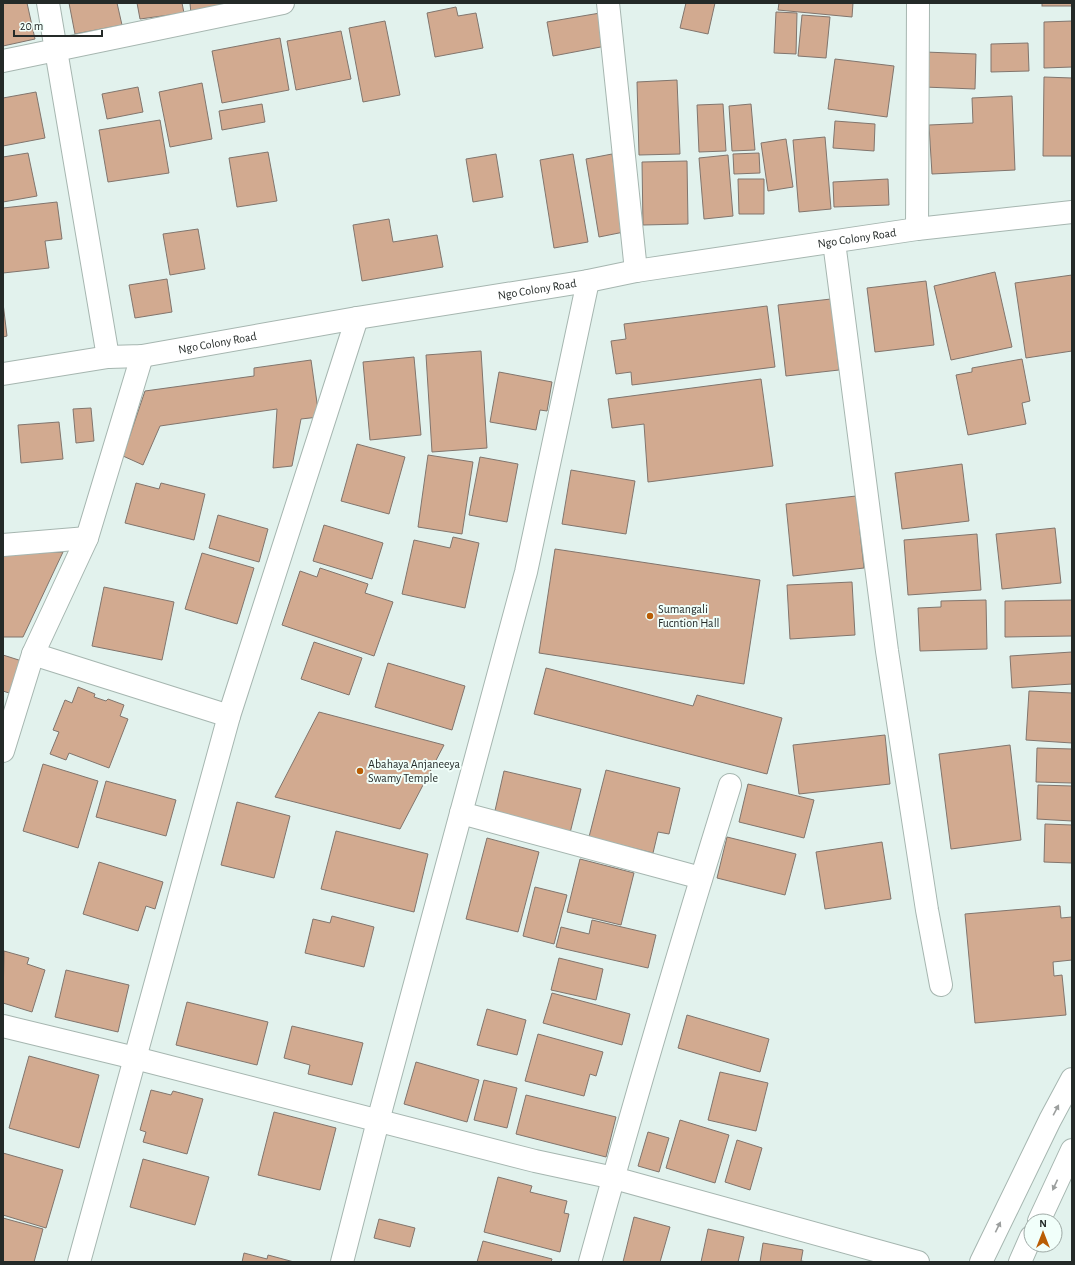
<svg xmlns="http://www.w3.org/2000/svg" width="1075" height="1265" font-family="'Alegreya Sans',sans-serif">
  <rect width="100%" height="100%" fill="#e2f2ed"/>
  <g fill="#d2aa90" stroke="#81756d">
    <polygon points="3,3 27,3 35,39 3,46"/>
    <polygon points="69,3 117,3 122,25 75,34"/>
    <polygon points="137,3 182,3 184,13 140,19"/>
    <polygon points="190,3 245,3 191,14"/>
    <polygon points="686,3 715,3 708,34 680,28"/>
    <polygon points="779,3 853,3 852,17 778,10"/>
    <rect x="1042" y="3" width="30" height="3"/>
    <polygon points="456,7 458,16 476,13 483,48 435,57 427,13"/>
    <polygon points="776,12 797,13 796,54 774,53"/>
    <polygon points="600,13 606,46 553,56 547,22"/>
    <polygon points="802,15 830,17 826,58 798,56"/>
    <polygon points="385,21 400,95 363,102 349,28"/>
    <polygon points="1072,21 1072,67 1044,68 1044,22"/>
    <polygon points="341,31 351,79 296,90 287,41"/>
    <polygon points="280,38 289,90 222,103 212,51"/>
    <polygon points="1028,43 1029,71 991,72 991,44"/>
    <polygon points="925,52 976,54 975,89 924,87"/>
    <polygon points="835,59 894,66 887,117 828,109"/>
    <polygon points="1044,77 1072,78 1072,156 1043,156"/>
    <polygon points="677,80 680,154 639,155 637,82"/>
    <polygon points="202,83 212,139 170,147 159,92"/>
    <polygon points="138,87 143,112 107,119 102,94"/>
    <polygon points="36,92 45,138 3,146 3,98"/>
    <polygon points="1012,96 1015,170 932,174 929,125 973,123 972,98"/>
    <polygon points="262,104 265,122 222,130 219,111"/>
    <polygon points="723,104 726,151 699,152 697,105"/>
    <polygon points="751,104 755,150 732,151 729,106"/>
    <polygon points="160,120 169,173 108,182 99,130"/>
    <polygon points="835,121 875,124 874,151 833,148"/>
    <polygon points="825,137 831,209 799,212 793,140"/>
    <polygon points="786,139 793,187 768,191 761,143"/>
    <polygon points="268,152 277,201 237,207 229,158"/>
    <polygon points="28,153 37,196 3,202 3,157"/>
    <polygon points="759,153 760,173 734,174 733,154"/>
    <polygon points="496,154 503,197 473,202 466,159"/>
    <polygon points="573,154 588,242 554,248 540,160"/>
    <polygon points="612,154 624,232 599,237 586,159"/>
    <polygon points="728,155 733,216 704,219 699,158"/>
    <polygon points="687,161 688,224 643,225 642,162"/>
    <polygon points="738,179 764,179 764,214 739,214"/>
    <polygon points="888,179 889,205 834,207 833,182"/>
    <polygon points="57,202 62,239 45,241 49,268 3,273 3,208"/>
    <polygon points="389,219 393,242 437,235 443,267 362,281 353,225"/>
    <polygon points="198,229 205,269 170,275 163,234"/>
    <polygon points="995,272 1012,347 951,360 934,286"/>
    <polygon points="1072,275 1072,351 1026,358 1015,283"/>
    <polygon points="167,279 172,312 135,318 129,285"/>
    <polygon points="926,281 934,345 875,352 867,288"/>
    <polygon points="831,299 839,370 786,376 778,305"/>
    <polygon points="3,303 7,336 3,337"/>
    <polygon points="767,306 775,367 632,385 631,372 616,374 611,341 626,339 624,324"/>
    <polygon points="481,351 487,448 432,452 426,355"/>
    <polygon points="414,357 421,435 370,440 363,362"/>
    <polygon points="1022,359 1030,401 1022,403 1026,424 968,435 956,375 972,372 972,368"/>
    <polygon points="311,360 319,417 301,419 292,466 273,468 277,409 160,426 143,465 123,456 145,391 254,376 254,368"/>
    <polygon points="499,372 552,382 547,411 540,410 536,430 490,422"/>
    <polygon points="761,379 773,466 648,482 644,424 612,428 608,399"/>
    <polygon points="91,408 94,441 76,443 73,409"/>
    <polygon points="59,422 63,459 21,463 18,425"/>
    <polygon points="357,444 405,457 389,514 341,501"/>
    <polygon points="428,455 473,462 462,534 418,527"/>
    <polygon points="480,457 518,464 507,522 469,515"/>
    <polygon points="962,464 969,521 902,529 895,473"/>
    <polygon points="571,470 635,481 626,534 562,524"/>
    <polygon points="136,483 159,489 161,483 205,494 194,540 125,523"/>
    <polygon points="856,496 864,568 793,576 786,504"/>
    <polygon points="218,515 268,529 259,562 209,548"/>
    <polygon points="324,525 383,543 372,579 313,561"/>
    <polygon points="1055,528 1061,583 1002,589 996,534"/>
    <polygon points="977,534 981,590 908,595 904,540"/>
    <polygon points="453,537 479,543 465,608 402,594 414,540 450,548"/>
    <polygon points="555,549 760,580 744,684 539,653"/>
    <polygon points="63,552 23,637 3,637 3,554"/>
    <polygon points="202,553 254,568 237,624 185,609"/>
    <polygon points="320,568 368,584 365,593 393,602 374,656 282,625 300,571 317,577"/>
    <polygon points="852,582 855,635 790,639 787,585"/>
    <polygon points="104,587 174,602 162,660 92,646"/>
    <polygon points="986,600 987,649 920,651 918,608 941,607 941,601"/>
    <polygon points="1072,600 1072,636 1005,637 1005,601"/>
    <polygon points="314,642 362,658 349,695 301,679"/>
    <polygon points="1072,652 1072,684 1012,688 1010,656"/>
    <polygon points="3,655 25,662 15,695 3,691"/>
    <polygon points="388,663 465,686 452,730 375,707"/>
    <polygon points="546,668 693,706 697,695 782,718 767,774 534,714"/>
    <polygon points="78,687 95,694 94,697 106,701 108,699 124,705 120,716 128,719 109,768 69,753 66,760 50,754 59,732 53,730 65,700 72,703"/>
    <polygon points="1029,691 1072,693 1072,743 1026,740"/>
    <polygon points="319,712 444,745 400,829 275,797"/>
    <polygon points="885,735 890,784 799,794 793,745"/>
    <polygon points="1010,745 1021,840 951,849 939,754"/>
    <polygon points="1037,748 1072,749 1072,783 1036,782"/>
    <polygon points="43,764 98,781 78,848 23,831"/>
    <polygon points="606,770 680,788 669,834 658,832 653,853 589,837"/>
    <polygon points="504,771 581,789 570,833 494,815"/>
    <polygon points="106,781 176,800 166,836 96,817"/>
    <polygon points="748,784 814,800 804,838 739,822"/>
    <polygon points="1038,785 1072,786 1072,821 1037,819"/>
    <polygon points="237,802 290,816 274,878 221,865"/>
    <polygon points="1045,824 1072,825 1072,863 1044,862"/>
    <polygon points="336,831 428,854 414,912 321,889"/>
    <polygon points="727,837 796,854 785,895 717,878"/>
    <polygon points="487,838 539,852 518,932 466,919"/>
    <polygon points="882,842 891,899 825,909 816,852"/>
    <polygon points="580,859 634,873 621,925 567,912"/>
    <polygon points="99,862 163,882 155,909 146,906 138,931 83,914"/>
    <polygon points="535,887 567,895 554,944 523,936"/>
    <polygon points="1060,906 1061,918 1072,917 1072,960 1053,962 1054,976 1062,975 1066,1015 975,1023 965,914"/>
    <polygon points="332,916 374,927 364,967 305,953 313,919 330,923"/>
    <polygon points="592,920 656,935 648,968 556,947 561,927 589,934"/>
    <polygon points="4,951 29,958 27,964 45,970 32,1012 3,1003"/>
    <polygon points="559,958 603,969 596,1000 551,990"/>
    <polygon points="66,970 129,985 118,1032 55,1017"/>
    <polygon points="552,993 630,1014 622,1045 543,1023"/>
    <polygon points="187,1002 268,1022 257,1065 176,1045"/>
    <polygon points="487,1009 526,1020 517,1055 477,1045"/>
    <polygon points="687,1015 769,1039 760,1072 678,1048"/>
    <polygon points="292,1026 363,1043 352,1085 308,1074 310,1065 284,1058"/>
    <polygon points="538,1034 603,1052 596,1076 590,1074 584,1096 525,1081"/>
    <polygon points="29,1056 99,1075 79,1148 9,1128"/>
    <polygon points="416,1062 479,1080 467,1122 404,1104"/>
    <polygon points="720,1072 768,1083 756,1131 708,1120"/>
    <polygon points="484,1080 517,1088 507,1128 474,1120"/>
    <polygon points="151,1090 171,1095 173,1091 203,1099 187,1154 143,1142 146,1132 140,1130"/>
    <polygon points="526,1095 616,1117 606,1157 516,1134"/>
    <polygon points="274,1112 336,1128 320,1190 258,1175"/>
    <polygon points="680,1120 729,1135 715,1183 666,1168"/>
    <polygon points="648,1132 669,1138 659,1172 638,1166"/>
    <polygon points="737,1140 762,1148 750,1190 725,1182"/>
    <polygon points="3,1153 63,1170 46,1228 3,1215"/>
    <polygon points="143,1159 209,1177 195,1225 130,1207"/>
    <polygon points="498,1177 532,1186 530,1192 567,1201 564,1213 569,1214 560,1252 484,1232"/>
    <polygon points="634,1217 670,1227 660,1262 623,1262"/>
    <polygon points="3,1218 43,1229 34,1262 3,1262"/>
    <polygon points="379,1219 415,1228 410,1247 374,1238"/>
    <polygon points="708,1229 744,1237 738,1262 701,1262"/>
    <polygon points="483,1241 552,1259 551,1262 477,1262"/>
    <polygon points="763,1243 803,1250 801,1261 807,1262 760,1262"/>
    <polygon points="244,1253 267,1259 268,1255 294,1262 242,1262"/>
  </g>
  <g fill="none" stroke-linecap="round" stroke-linejoin="round">
    <g stroke="#a6b6b0" stroke-width="24">
      <g id="minor">
        <polyline points="48,3 108,357"/>
        <polyline points="608,3 636,271"/>
        <polyline points="3,61 283,3"/>
        <polyline points="917,229 918,3"/>
        <polyline points="834,242 887,651 927,910 941,985"/>
        <polyline points="3,545 87,538"/>
        <polyline points="33,654 229,716"/>
        <polyline points="3,751 33,654 87,538 142,356"/>
        <polyline points="461,813 701,878"/>
        <polyline points="3,1026 135,1058 535,1161 614,1178 918,1262"/>
        <polyline points="79,1262 229,716 357,318"/>
        <polyline points="342,1262 378,1121 526,572 588,281"/>
        <path d="M 590,1262 C 634,1102 681,943 730,785"/>
      </g>
    </g>
    <g stroke="#a6b6b0" stroke-width="24">
      <g id="tertiary">
        <path id="s1" d="M 3,374 L 108,357 L 142,356 L 357,318 L 588,281 L 636,271 L 917,229 L 1072,212"/>
        <polyline points="1039,1221 1072,1150"/>
        <polyline points="981,1262 1050,1120 1072,1079"/>
        <polyline points="1020,1262 1031,1237"/>
      </g>
    </g>
    <use href="#minor" stroke="#fff" stroke-width="22"/>
    <use href="#tertiary" stroke="#fff" stroke-width="22"/>
  </g>
  <defs><path id="oneway-solid" d="M-6-.8H1V-3.2L6.5 0L1 3.2V.8H-6Z"/></defs>
  <g fill="#9c9f9e">
    <use href="#oneway-solid" transform="translate(1056 1110) rotate(-62)"/>
    <use href="#oneway-solid" transform="translate(1055 1185) rotate(115)"/>
    <use href="#oneway-solid" transform="translate(998 1227) rotate(-64)"/>
  </g>
  <g fill="#b95d05" stroke="#f1fffa" stroke-width="1.5">
    <circle cx="650" cy="616" r="4"/>
    <circle cx="360" cy="771" r="4"/>
  </g>
  <g text-anchor="middle" dominant-baseline="central" stroke-width="4" stroke-linejoin="round" paint-order="stroke">
    <g font-size="12" fill="#242a28" stroke="#f1fffa">
      <text stroke="none"><textPath href="#s1" startOffset="865">Ngo Colony Road</textPath></text>
      <text stroke="none"><textPath href="#s1" startOffset="541">Ngo Colony Road</textPath></text>
      <text stroke="none"><textPath href="#s1" startOffset="217">Ngo Colony Road</textPath></text>
    </g>
    <g font-size="12" fill="#242a28" stroke="#f1fffa" text-anchor="start">
      <text x="658" y="609">Sumangali<tspan x="658" dy="14">Fucntion Hall</tspan></text>
      <text x="368" y="764">Abahaya Anjaneeya<tspan x="368" dy="14">Swamy Temple</tspan></text>
    </g>
  </g>
  <rect width="1075" height="1265" fill="none" stroke="#242a28" stroke-width="8"/>
  <g transform="translate(1043 1233)"><circle r="19" fill="#f1fffa" stroke="#9faaa6"/>
  <path d="M0-3L7 15L0 10L-7 15Z" fill="#b95d05"/>
  <text y="-6" font-size="11" font-weight="bold" text-anchor="middle" fill="#242a28">N</text>
  </g>
  <path d="M14 30v6h88v-6" fill="none" stroke="#242a28" stroke-width="2"/>
  <text x="20" y="30" font-size="12" fill="#242a28" stroke="#f1fffa" stroke-width="3" paint-order="stroke">20 m</text>
</svg>
